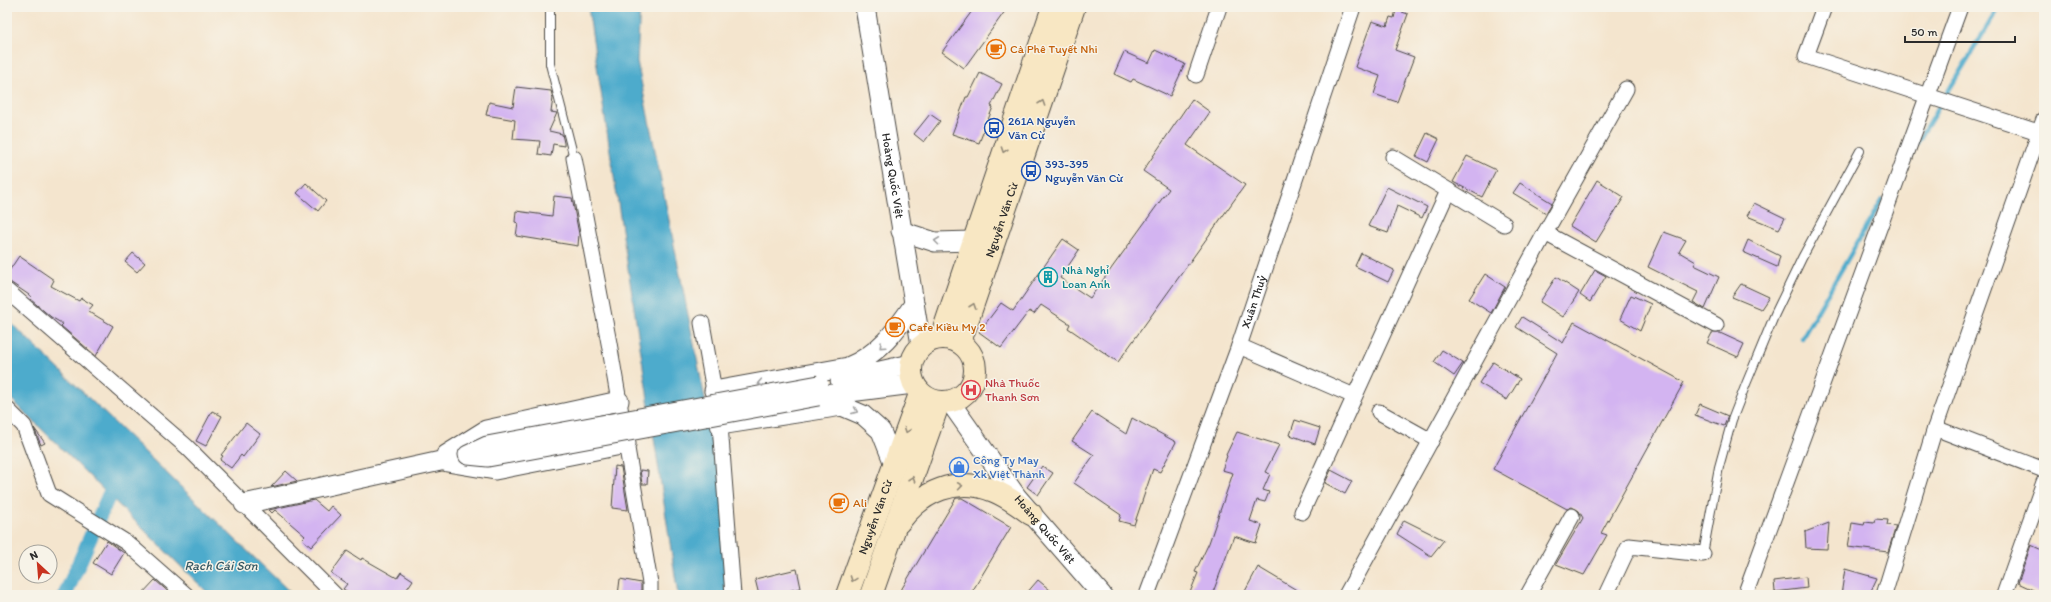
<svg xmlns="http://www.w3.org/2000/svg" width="2051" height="602" font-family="Itim,sans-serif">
  <rect width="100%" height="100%" fill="#f7f3e8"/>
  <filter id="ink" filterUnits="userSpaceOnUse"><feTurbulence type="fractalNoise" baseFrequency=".025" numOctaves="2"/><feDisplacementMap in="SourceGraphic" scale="8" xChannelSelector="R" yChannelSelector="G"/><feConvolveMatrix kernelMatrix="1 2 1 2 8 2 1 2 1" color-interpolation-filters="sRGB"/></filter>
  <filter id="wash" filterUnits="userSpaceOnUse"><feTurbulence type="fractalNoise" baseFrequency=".012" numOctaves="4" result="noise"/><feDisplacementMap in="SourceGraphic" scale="16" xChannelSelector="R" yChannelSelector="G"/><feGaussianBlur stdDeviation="0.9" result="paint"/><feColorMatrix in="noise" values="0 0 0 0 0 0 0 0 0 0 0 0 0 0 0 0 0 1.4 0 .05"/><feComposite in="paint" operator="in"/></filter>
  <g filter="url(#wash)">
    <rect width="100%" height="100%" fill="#f4e5ce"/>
    <g fill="#4eabcc" stroke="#3c6b7c">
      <polygon points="588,7 640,7 637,61 737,558 736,595 678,595"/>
      <polygon points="7,319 293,595 210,595 7,395"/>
    </g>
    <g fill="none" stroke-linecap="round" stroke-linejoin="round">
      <g stroke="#4eabcc" stroke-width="4.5">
        <polyline points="1917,143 1999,7"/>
        <polyline points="1802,338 1882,200"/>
      </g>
      <polyline stroke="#4eabcc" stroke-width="15" points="65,595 109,495"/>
    </g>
    <g id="blocks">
      <g fill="#d3b4f1">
        <polygon points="975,7 1008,7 964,68 942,52"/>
        <polygon points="1396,10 1408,14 1395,50 1414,57 1397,102 1374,94 1380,76 1355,67 1372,21 1387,26 1390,17 1394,18"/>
        <polygon points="1155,50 1185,64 1170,96 1133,79 1131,82 1114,74 1124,52 1149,63"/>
        <polygon points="980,73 1002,84 991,106 993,107 979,143 952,134 966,97 968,97"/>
        <polygon points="516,87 551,91 553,98 551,112 557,113 549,131 562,134 564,143 564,146 553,144 551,156 538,154 540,141 513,139 515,120 486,115 489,102 513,107"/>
        <polygon points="1192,99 1210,112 1187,145 1245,185 1118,362 1068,328 1070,324 1041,305 1034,314 1029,311 1001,348 979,332 1001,303 1013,311 1063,239 1079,250 1060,278 1090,298 1169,189 1143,171"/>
        <polygon points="930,114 940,121 924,142 914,134"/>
        <polygon points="1427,133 1439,139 1428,162 1416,156"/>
        <polygon points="1467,156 1496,170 1482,197 1453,182"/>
        <polygon points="1597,180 1624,197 1596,242 1570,226"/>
        <polygon points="306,183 326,201 318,211 297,193"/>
        <polygon points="1520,183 1552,203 1546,213 1513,193"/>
        <polygon points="1387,187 1427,207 1422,218 1397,206 1388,233 1368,226"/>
        <polygon points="554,196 572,198 579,234 578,246 516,236 518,223 515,222 516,211 552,216"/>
        <polygon points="1754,203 1785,218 1779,229 1747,216"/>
        <polygon points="1664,232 1686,240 1679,252 1696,262 1694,265 1719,277 1705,309 1693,302 1698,292 1648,267"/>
        <polygon points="1748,240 1780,256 1777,267 1743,252"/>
        <polygon points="133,253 145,263 137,272 125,262"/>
        <polygon points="1361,253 1394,270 1388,282 1355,266"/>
        <polygon points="19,256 54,280 51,286 79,301 81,298 93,305 88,311 113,326 96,356 61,326 63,324 51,317 30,299 32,297 7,280 7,274"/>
        <polygon points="1595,270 1606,276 1590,302 1580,295"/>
        <polygon points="1485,274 1505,287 1491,313 1469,299"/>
        <polygon points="1556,277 1579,292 1563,317 1540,302"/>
        <polygon points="1741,284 1769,297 1761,309 1732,297"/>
        <polygon points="1631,295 1651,304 1640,331 1620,319"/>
        <polygon points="1522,317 1563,343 1574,322 1684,382 1601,533 1607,535 1584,575 1556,564 1583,518 1579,511 1572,507 1567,509 1493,469 1557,353 1516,327"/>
        <polygon points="1712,333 1720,333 1744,344 1738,357 1707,343"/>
        <polygon points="1442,350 1463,363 1454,376 1434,362"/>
        <polygon points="1493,362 1520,379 1507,400 1479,383"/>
        <polygon points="1700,404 1728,416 1724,426 1695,415"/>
        <polygon points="212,411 222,416 206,446 196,441"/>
        <polygon points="1092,412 1126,434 1132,418 1176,442 1160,472 1153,469 1134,525 1119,521 1121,515 1074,483 1094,455 1072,441"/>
        <polygon points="1295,420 1320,428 1315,444 1290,435"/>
        <polygon points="246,423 260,434 243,457 241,455 231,468 220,460 223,456 221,455"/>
        <polygon points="34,428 45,443 41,445"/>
        <polygon points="1237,432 1279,445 1265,472 1270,474 1263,490 1269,492 1265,502 1257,500 1250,521 1262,525 1256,543 1234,536 1212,595 1189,595 1198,573 1195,572 1209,543 1233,473 1222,470 1227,456 1226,455"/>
        <polygon points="615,466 621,467 628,510 612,508"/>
        <polygon points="1042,466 1053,473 1038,495 1027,487"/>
        <polygon points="640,470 648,471 647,484 642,484"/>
        <polygon points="1331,470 1352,481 1345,494 1325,483"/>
        <polygon points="286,471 297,481 271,487"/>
        <polygon points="956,498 962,498 1011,527 970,595 910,595 901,590"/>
        <polygon points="314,500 327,511 331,506 341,515 311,547 302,539 305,536 275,510 272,513 269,510"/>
        <polygon points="1875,519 1888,520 1887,525 1896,526 1888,552 1848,547 1852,523 1864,525 1865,522 1874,523"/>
        <polygon points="1404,520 1444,540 1431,556 1397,534"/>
        <polygon points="1829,523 1827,549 1806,548 1805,532"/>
        <polygon points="107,541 124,553 111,574 93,563"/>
        <polygon points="2031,545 2044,551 2044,595 2018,583"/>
        <polygon points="347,551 361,560 362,558 397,578 401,572 413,580 403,595 353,595 343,589 347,584 331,573"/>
        <polygon points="1258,567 1305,595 1243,595"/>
        <polygon points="797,569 801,588 770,595 759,595 755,579"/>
        <polygon points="1845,569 1877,578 1869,595 1841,595"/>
        <polygon points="1806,577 1807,588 1775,592 1774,581"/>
        <polygon points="620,579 641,583 641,595 618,595"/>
        <polygon points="155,580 172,595 141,595"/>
        <polygon points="1038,580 1056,595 1025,595"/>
      </g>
    </g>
  </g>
  <g filter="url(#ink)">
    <use href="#blocks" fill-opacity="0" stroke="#494743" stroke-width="1"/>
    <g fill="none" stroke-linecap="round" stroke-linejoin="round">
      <g stroke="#494743" stroke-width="10">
        <g id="service">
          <polyline points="550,7 550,64 574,158"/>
          <polyline points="1703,554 1719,467 1732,420 1746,384 1775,314 1802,258 1860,151"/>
        </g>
      </g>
      <g stroke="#494743" stroke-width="17">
        <g id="minor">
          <polyline points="1824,7 1806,56 2044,134"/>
          <polyline points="1196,75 1219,7"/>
          <polyline points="1393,157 1504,224"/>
          <polyline points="574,158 609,343 650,583 650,595"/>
          <polyline points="1545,233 1716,325"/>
          <polyline points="7,291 187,447 335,595"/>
          <polyline points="702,323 720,425 733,595"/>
          <polyline points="1239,346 1354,396"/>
          <polyline points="7,409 24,426 49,494 127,543 186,595"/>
          <polyline points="1379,412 1431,441"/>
          <polyline points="1935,428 2044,470"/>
          <polyline points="1302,512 1448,191"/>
          <path id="s1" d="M 1147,595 L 1239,346 L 1353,7"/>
          <polyline points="1346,595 1545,233 1626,89"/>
          <polyline points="1528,595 1572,516"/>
          <polyline points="1606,595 1629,546 1703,554"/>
          <polyline points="1745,595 1960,7"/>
          <polyline points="1884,595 1935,428 2044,119"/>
          <polyline points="2004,595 2044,482"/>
        </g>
      </g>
      <g stroke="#494743" stroke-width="21">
        <g id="tertiary">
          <path id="s2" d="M 865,7 L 921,345"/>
          <polyline points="901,231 935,242 973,241"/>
          <polyline points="840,380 911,364"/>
          <path d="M 714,391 L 848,367 C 879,354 896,331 914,304"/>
          <polyline points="818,396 913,384"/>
          <path id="s3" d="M 950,402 L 1017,497 L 1102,595"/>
          <polyline points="720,425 842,406 863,415 881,431 894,464"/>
          <polyline points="446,455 486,430 619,401"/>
          <polyline points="447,462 495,470 626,444"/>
          <polyline points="244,504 468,455"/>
        </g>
      </g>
      <g stroke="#494743" stroke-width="24">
        <g id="secondary">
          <circle cx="943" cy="370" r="32"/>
          <polyline points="941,338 1053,7"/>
          <path id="s4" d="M 960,342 L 1074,7"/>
          <path d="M 899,522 C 922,491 956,476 994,491 C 1007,496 1020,506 1031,514"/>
          <path id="s5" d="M 847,595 L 920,394"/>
          <polyline points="871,595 939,402"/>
        </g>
      </g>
      <use href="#service" stroke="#fff" stroke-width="8"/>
      <use href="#minor" stroke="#fff" stroke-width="15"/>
      <use href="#tertiary" stroke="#fff" stroke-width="19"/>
      <use href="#secondary" stroke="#f8e7c3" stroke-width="22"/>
      <g stroke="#494743" stroke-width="21" stroke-linecap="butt">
        <polyline id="tertiary-bridge" points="818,396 488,457 468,455 487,446 819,385"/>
      </g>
      <use href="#tertiary-bridge" stroke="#fff" stroke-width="19"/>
    </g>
    <defs><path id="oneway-chevron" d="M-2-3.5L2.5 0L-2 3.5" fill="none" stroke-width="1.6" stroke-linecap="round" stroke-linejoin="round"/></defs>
    <g stroke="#928977">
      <use href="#oneway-chevron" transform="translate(1042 103) rotate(-71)"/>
      <use href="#oneway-chevron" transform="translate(1004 150) rotate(109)"/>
      <use href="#oneway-chevron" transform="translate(973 306) rotate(-71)"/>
      <use href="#oneway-chevron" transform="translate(907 430) rotate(110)"/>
      <use href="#oneway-chevron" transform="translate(912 479) rotate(-71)"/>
      <use href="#oneway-chevron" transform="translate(960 486) rotate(-8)"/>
      <use href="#oneway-chevron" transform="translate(853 579) rotate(110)"/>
    </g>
    <g stroke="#a0a0a0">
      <use href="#oneway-chevron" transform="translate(937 241) rotate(-173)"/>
      <use href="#oneway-chevron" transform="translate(882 346) rotate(138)"/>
      <use href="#oneway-chevron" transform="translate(760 383) rotate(170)"/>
      <use href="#oneway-chevron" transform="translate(855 411) rotate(23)"/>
    </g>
  </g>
  <defs>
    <g id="cafe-ring" transform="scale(1)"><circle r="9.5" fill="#f7f3e8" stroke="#e8710a" stroke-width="1.5"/><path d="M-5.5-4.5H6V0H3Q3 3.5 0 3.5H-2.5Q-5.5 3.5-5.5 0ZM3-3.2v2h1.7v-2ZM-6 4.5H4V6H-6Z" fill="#e8710a"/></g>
    <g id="bus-ring" transform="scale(1)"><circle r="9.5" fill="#f7f3e8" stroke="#1a4fb4" stroke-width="1.5"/><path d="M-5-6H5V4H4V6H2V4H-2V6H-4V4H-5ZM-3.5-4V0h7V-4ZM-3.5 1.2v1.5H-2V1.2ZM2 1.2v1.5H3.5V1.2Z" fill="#1a4fb4"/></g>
    <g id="building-ring" transform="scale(1)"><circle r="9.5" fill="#f7f3e8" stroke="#0f9aa8" stroke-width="1.5"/><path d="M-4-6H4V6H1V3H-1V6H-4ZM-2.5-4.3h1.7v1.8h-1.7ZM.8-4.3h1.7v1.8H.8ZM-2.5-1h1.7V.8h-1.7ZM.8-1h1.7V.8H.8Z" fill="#0f9aa8"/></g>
    <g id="hospital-ring" transform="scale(1)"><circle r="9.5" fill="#f7f3e8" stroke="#e0444e" stroke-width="1.5"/><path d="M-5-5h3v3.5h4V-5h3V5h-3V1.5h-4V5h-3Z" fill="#e0444e"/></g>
    <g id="shop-ring" transform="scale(1)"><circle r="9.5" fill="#f7f3e8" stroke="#3f7fe0" stroke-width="1.5"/><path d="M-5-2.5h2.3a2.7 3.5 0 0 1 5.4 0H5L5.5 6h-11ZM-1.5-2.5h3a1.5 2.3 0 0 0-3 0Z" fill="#3f7fe0"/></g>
  </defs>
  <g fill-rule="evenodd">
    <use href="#cafe-ring" x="996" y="49"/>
    <use href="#bus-ring" x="994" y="128"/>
    <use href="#bus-ring" x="1031" y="171"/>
    <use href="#building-ring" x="1048" y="277"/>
    <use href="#cafe-ring" x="895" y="327"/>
    <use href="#hospital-ring" x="971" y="390"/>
    <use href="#shop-ring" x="959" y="467"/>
    <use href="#cafe-ring" x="839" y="503"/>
  </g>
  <g text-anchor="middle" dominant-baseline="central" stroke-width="3" stroke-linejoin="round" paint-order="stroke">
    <g font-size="12" fill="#c56008" stroke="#f7f3e8" text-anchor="start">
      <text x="1010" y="49">Cà Phê Tuyết Nhi</text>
      <text x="909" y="327">Cafe Kiều My 2</text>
      <text x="853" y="503">Ali</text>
    </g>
    <g font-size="12" fill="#164399" stroke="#f7f3e8" text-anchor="start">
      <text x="1008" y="121">261A Nguyễn<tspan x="1008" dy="14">Văn Cừ</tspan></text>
      <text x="1045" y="164">393-395<tspan x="1045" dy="14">Nguyễn Văn Cừ</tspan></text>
    </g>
    <g font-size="12" fill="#2b2b2b" stroke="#f7f3e8">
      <text stroke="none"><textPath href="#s2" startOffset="171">Hoàng Quốc Việt</textPath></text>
      <text stroke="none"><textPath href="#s4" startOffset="129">Nguyễn Văn Cừ</textPath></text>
      <text stroke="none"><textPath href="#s1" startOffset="312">Xuân Thuỷ</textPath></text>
      <text stroke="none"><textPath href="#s5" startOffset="83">Nguyễn Văn Cừ</textPath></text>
      <text stroke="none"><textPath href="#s3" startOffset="159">Hoàng Quốc Việt</textPath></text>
    </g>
    <g font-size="12" fill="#0d838f" stroke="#f7f3e8" text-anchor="start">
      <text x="1062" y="270">Nhà Nghỉ<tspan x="1062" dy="14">Loan Anh</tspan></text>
    </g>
    <g font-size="12" fill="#be3a42" stroke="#f7f3e8" text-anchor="start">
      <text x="985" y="383">Nhà Thuốc<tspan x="985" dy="14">Thanh Sơn</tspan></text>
    </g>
    <g font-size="12" fill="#366cbe" stroke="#f7f3e8" text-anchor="start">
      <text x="973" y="460">Công Ty May<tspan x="973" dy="14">Xk Việt Thành</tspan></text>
    </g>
    <g font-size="13" font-style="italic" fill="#375863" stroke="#f7f3e8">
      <text x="221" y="565">Rạch Cái Sơn</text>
    </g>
  </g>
  <rect width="2051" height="602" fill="none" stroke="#f7f3e8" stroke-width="24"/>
  <g transform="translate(38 564) rotate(334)"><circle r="19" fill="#f7f3e8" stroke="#a5a39c"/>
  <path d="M0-3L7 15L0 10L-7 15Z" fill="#c8321e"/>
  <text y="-6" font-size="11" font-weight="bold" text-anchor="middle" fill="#2b2b2b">N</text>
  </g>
  <path d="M1905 36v6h110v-6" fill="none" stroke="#2b2b2b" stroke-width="2"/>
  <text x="1911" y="36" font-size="12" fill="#2b2b2b" stroke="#f7f3e8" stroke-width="3" paint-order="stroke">50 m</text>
</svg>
